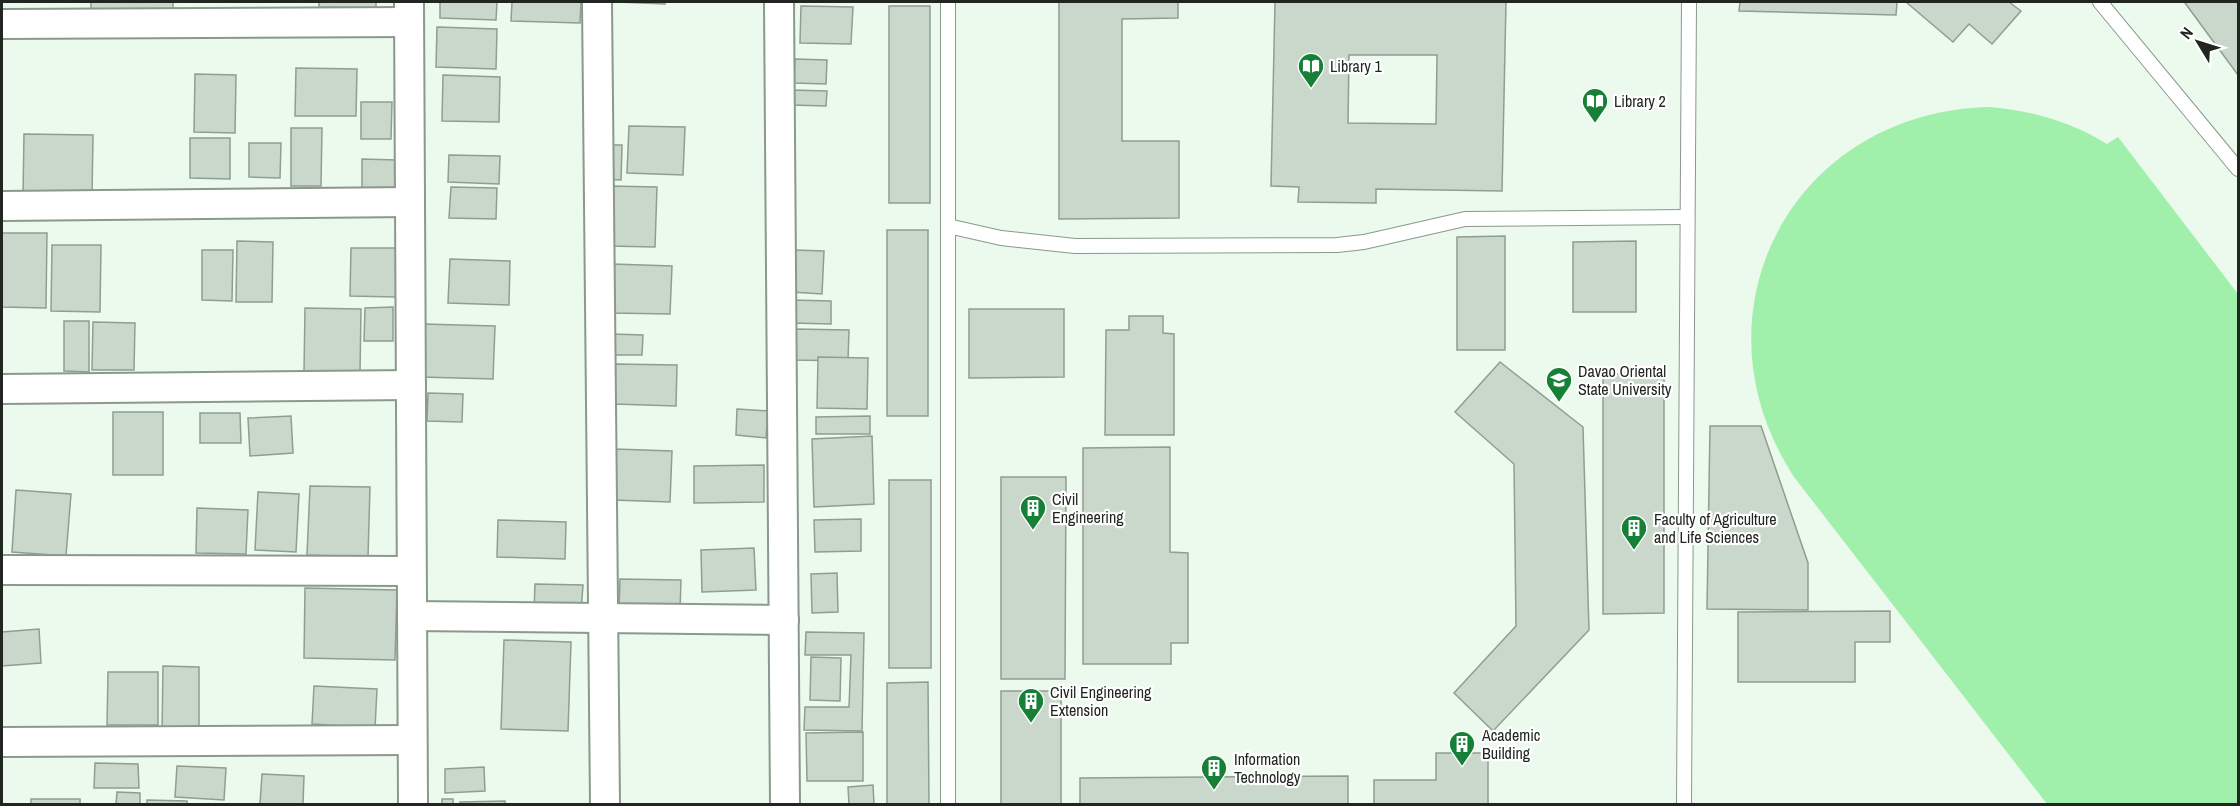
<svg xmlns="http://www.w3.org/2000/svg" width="2240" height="806" font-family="'Archivo Narrow',sans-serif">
  <rect width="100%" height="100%" fill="#ebfaed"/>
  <path fill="#a0efab" d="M 1990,107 C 2033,111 2071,122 2107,144 L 2118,137 L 2238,294 L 2238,804 L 2047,804 L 1794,477 C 1686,311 1794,111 1990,107 Z"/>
  <g fill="#cad8cb" stroke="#909d91" stroke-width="1.5" fill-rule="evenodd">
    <polygon points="91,2 173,2 173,10 91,9"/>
    <polygon points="319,2 376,2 376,8 319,7"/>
    <polygon points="440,2 497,2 496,20 440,18"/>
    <polygon points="512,2 581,2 580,23 511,21"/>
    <polygon points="617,2 665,2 665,4"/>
    <polygon points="1059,2 1178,2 1178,18 1122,19 1122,141 1179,141 1179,218 1059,219"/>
    <path d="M 1275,2 L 1506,2 L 1502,191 L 1376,189 L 1376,203 L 1298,202 L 1299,187 L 1271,186 ZM 1349,55 L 1437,55 L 1436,124 L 1348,123 Z"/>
    <polygon points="1740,2 1897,2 1896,15 1739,11"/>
    <polygon points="1906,2 2009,2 2021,11 1992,44 1969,24 1953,42"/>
    <polygon points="2187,2 2238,2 2238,75 2185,3"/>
    <polygon points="801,6 853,7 851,44 800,43"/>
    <rect x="889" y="6" width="41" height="197"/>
    <polygon points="437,27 497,29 496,69 436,67"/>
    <polygon points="795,59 827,60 826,84 794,83"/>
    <polygon points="296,68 357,69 356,116 295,116"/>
    <polygon points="195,74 236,75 235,133 194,132"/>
    <polygon points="443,75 500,77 499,122 442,121"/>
    <polygon points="791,90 827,91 826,106 790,105"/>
    <polygon points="361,102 392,102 391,139 361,139"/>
    <polygon points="629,126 685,127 683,175 627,173"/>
    <polygon points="291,128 322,128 321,186 291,186"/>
    <polygon points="24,134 93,135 92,197 23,196"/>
    <polygon points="190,138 230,138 230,179 190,178"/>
    <polygon points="249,143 281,143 280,178 249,177"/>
    <polygon points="603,145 622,145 621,180 602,179"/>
    <polygon points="449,155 500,156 499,184 448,182"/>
    <polygon points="362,159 397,160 396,195 362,194"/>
    <polygon points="610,186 657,187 655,247 608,246"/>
    <polygon points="451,187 497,188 496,219 449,218"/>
    <rect x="887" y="230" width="41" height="186"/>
    <polygon points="2,233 47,233 46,308 2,307"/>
    <polygon points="1505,236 1505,350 1457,350 1457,237"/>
    <polygon points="237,241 273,242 272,302 236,302"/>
    <polygon points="1636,241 1636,312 1573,312 1573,242"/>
    <polygon points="52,245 101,245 100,312 51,311"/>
    <polygon points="351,248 397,248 396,297 350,296"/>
    <polygon points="202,250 233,250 232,301 202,300"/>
    <polygon points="793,250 824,251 822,294 792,292"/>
    <polygon points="450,259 510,261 509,305 448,303"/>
    <polygon points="612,264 672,266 670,314 611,313"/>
    <polygon points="792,300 831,301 831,324 791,323"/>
    <polygon points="393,307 393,341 364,341 365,308"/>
    <polygon points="305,308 361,309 360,373 304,372"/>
    <polygon points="969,309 1064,309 1064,377 969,378"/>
    <polygon points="1129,316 1163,316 1163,333 1174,334 1174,435 1105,435 1106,330 1129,330"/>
    <polygon points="64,321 89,321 89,372 64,371"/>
    <polygon points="93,322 135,323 134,370 92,370"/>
    <polygon points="423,324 495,326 493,379 421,377"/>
    <polygon points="794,329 849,330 848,361 794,360"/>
    <polygon points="611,334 643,335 642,355 610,355"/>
    <polygon points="818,357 868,358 867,409 817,408"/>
    <polygon points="1500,362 1583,427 1589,630 1493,731 1454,693 1516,626 1514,464 1455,412"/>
    <polygon points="615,364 677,365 676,406 614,404"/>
    <polygon points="1664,373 1664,613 1603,614 1603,374"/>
    <polygon points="428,393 463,394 462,422 427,421"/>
    <polygon points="737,409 768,411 766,438 736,435"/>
    <rect x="113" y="412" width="50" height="63"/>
    <polygon points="200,413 240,413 241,443 200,443"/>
    <polygon points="291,416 293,453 250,456 248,418"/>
    <polygon points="870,416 870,434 816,434 816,417"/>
    <polygon points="1710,426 1761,426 1808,563 1808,610 1707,609"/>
    <polygon points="872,436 874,504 814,507 812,439"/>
    <polygon points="1170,447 1170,552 1188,553 1188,643 1171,643 1171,664 1083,664 1083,448"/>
    <polygon points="615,449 672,451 670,502 613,500"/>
    <polygon points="764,465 764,502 694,503 694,466"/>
    <polygon points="1001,477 1066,477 1065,679 1001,679"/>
    <rect x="889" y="480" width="42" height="188"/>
    <polygon points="310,486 370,487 368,557 307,555"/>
    <polygon points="16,490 71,494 66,556 12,552"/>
    <polygon points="258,492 299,494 296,552 255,550"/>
    <polygon points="197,508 248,510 246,554 196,553"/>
    <polygon points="861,519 861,551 815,552 814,520"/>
    <polygon points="498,520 566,522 565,559 497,557"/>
    <polygon points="754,548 756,590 702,592 701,550"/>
    <polygon points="837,573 838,612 812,613 811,574"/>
    <polygon points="620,579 681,580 680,610 619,609"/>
    <polygon points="535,584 583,585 581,612 534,611"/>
    <polygon points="305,588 397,590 395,660 304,658"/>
    <polygon points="1890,611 1890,642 1855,642 1855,682 1738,682 1738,612"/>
    <polygon points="39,629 41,663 2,666 2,632"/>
    <polygon points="806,632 864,633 862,731 804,730 805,707 849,707 851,655 805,655"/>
    <polygon points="504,640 571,642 568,731 501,729"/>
    <polygon points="811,657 841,658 840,701 810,700"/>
    <polygon points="163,666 199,667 199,733 162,733"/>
    <polygon points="108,672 158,672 158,725 107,725"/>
    <polygon points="928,682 929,804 887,804 887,683"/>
    <polygon points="314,686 377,689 375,728 312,724"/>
    <rect x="1001" y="691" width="60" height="113"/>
    <polygon points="863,732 863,781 807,781 806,733"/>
    <polygon points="1436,753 1488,753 1488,804 1374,804 1374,780 1436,780"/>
    <polygon points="95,763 138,764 139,788 94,788"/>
    <polygon points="177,766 226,768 224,800 175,797"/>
    <polygon points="484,767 485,791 445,793 445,769"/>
    <polygon points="262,774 304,776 303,804 260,804"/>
    <polygon points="1348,776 1348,804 1080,804 1080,778"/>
    <polygon points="873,785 874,804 849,804 848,787"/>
    <polygon points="117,792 140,793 140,804 116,804"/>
    <rect x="31" y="799" width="49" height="5"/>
    <rect x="442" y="799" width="11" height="5"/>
    <polygon points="147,800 187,801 187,804 147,804"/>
    <polygon points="505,801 505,804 460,804 460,802"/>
  </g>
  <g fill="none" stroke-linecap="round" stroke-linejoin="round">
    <g stroke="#8b988c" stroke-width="16">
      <g id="service">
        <polyline points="2100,2 2238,169"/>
        <polyline points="948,226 1001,238 1075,246 1337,245 1364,242 1465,219 1687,217"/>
        <polyline points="948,804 948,2"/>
        <polyline points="1684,804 1689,2"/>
      </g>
    </g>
    <g stroke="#8b988c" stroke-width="32">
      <g id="minor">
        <polyline points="409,2 413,804"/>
        <polyline points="597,2 605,804"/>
        <polyline points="779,2 785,804"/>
        <polyline points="2,24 409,22"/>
        <polyline points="2,206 410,202"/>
        <polyline points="2,389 411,385"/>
        <polyline points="2,570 411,571"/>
        <polyline points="412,616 784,620"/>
        <polyline points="2,742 412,740"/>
      </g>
    </g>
    <use href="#service" stroke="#fff" stroke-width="14"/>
    <use href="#minor" stroke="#fff" stroke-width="28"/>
  </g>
  <defs>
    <g id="library-pin" transform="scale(1.35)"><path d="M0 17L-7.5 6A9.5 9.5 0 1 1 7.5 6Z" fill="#158036" stroke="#fff"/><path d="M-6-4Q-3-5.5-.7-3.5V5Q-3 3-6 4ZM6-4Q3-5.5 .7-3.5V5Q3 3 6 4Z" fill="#fff"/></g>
    <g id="university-pin" transform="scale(1.35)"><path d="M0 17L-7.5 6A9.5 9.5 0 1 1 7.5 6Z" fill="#158036" stroke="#fff"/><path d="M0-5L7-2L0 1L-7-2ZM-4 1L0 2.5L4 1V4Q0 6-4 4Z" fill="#fff"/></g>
    <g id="building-pin" transform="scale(1.35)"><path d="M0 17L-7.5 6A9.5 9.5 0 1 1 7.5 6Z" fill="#158036" stroke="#fff"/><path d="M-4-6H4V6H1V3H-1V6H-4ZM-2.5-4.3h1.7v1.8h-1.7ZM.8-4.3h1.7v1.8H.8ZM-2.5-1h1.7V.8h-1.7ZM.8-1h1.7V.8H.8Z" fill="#fff"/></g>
  </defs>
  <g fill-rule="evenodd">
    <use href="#library-pin" x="1311" y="66"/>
    <use href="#library-pin" x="1595" y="101"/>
    <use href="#university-pin" x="1559" y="380"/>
    <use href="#building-pin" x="1033" y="508"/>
    <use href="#building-pin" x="1634" y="528"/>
    <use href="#building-pin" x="1031" y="701"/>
    <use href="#building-pin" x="1462" y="744"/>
    <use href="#building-pin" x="1214" y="768"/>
  </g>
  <g text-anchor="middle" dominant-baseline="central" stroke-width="4.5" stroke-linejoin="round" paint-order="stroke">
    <g font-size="16" fill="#212621" stroke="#fff" text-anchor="start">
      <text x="1330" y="66">Library 1</text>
      <text x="1614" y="101">Library 2</text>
      <text x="1578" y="371">Davao Oriental<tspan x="1578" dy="18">State University</tspan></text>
      <text x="1052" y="499">Civil<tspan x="1052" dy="18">Engineering</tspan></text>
      <text x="1654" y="519">Faculty of Agriculture<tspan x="1654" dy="18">and Life Sciences</tspan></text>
      <text x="1050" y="692">Civil Engineering<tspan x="1050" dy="18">Extension</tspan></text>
      <text x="1482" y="735">Academic<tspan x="1482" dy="18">Building</tspan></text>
      <text x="1234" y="759">Information<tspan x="1234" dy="18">Technology</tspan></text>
    </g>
  </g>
  <rect width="2240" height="806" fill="none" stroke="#212621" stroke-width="6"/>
  <g transform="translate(2198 42) rotate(308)" stroke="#ffffff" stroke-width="4.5" paint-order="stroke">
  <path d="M0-4.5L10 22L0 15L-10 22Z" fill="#212621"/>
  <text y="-9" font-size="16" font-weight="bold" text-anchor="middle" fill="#212621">N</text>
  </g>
</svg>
